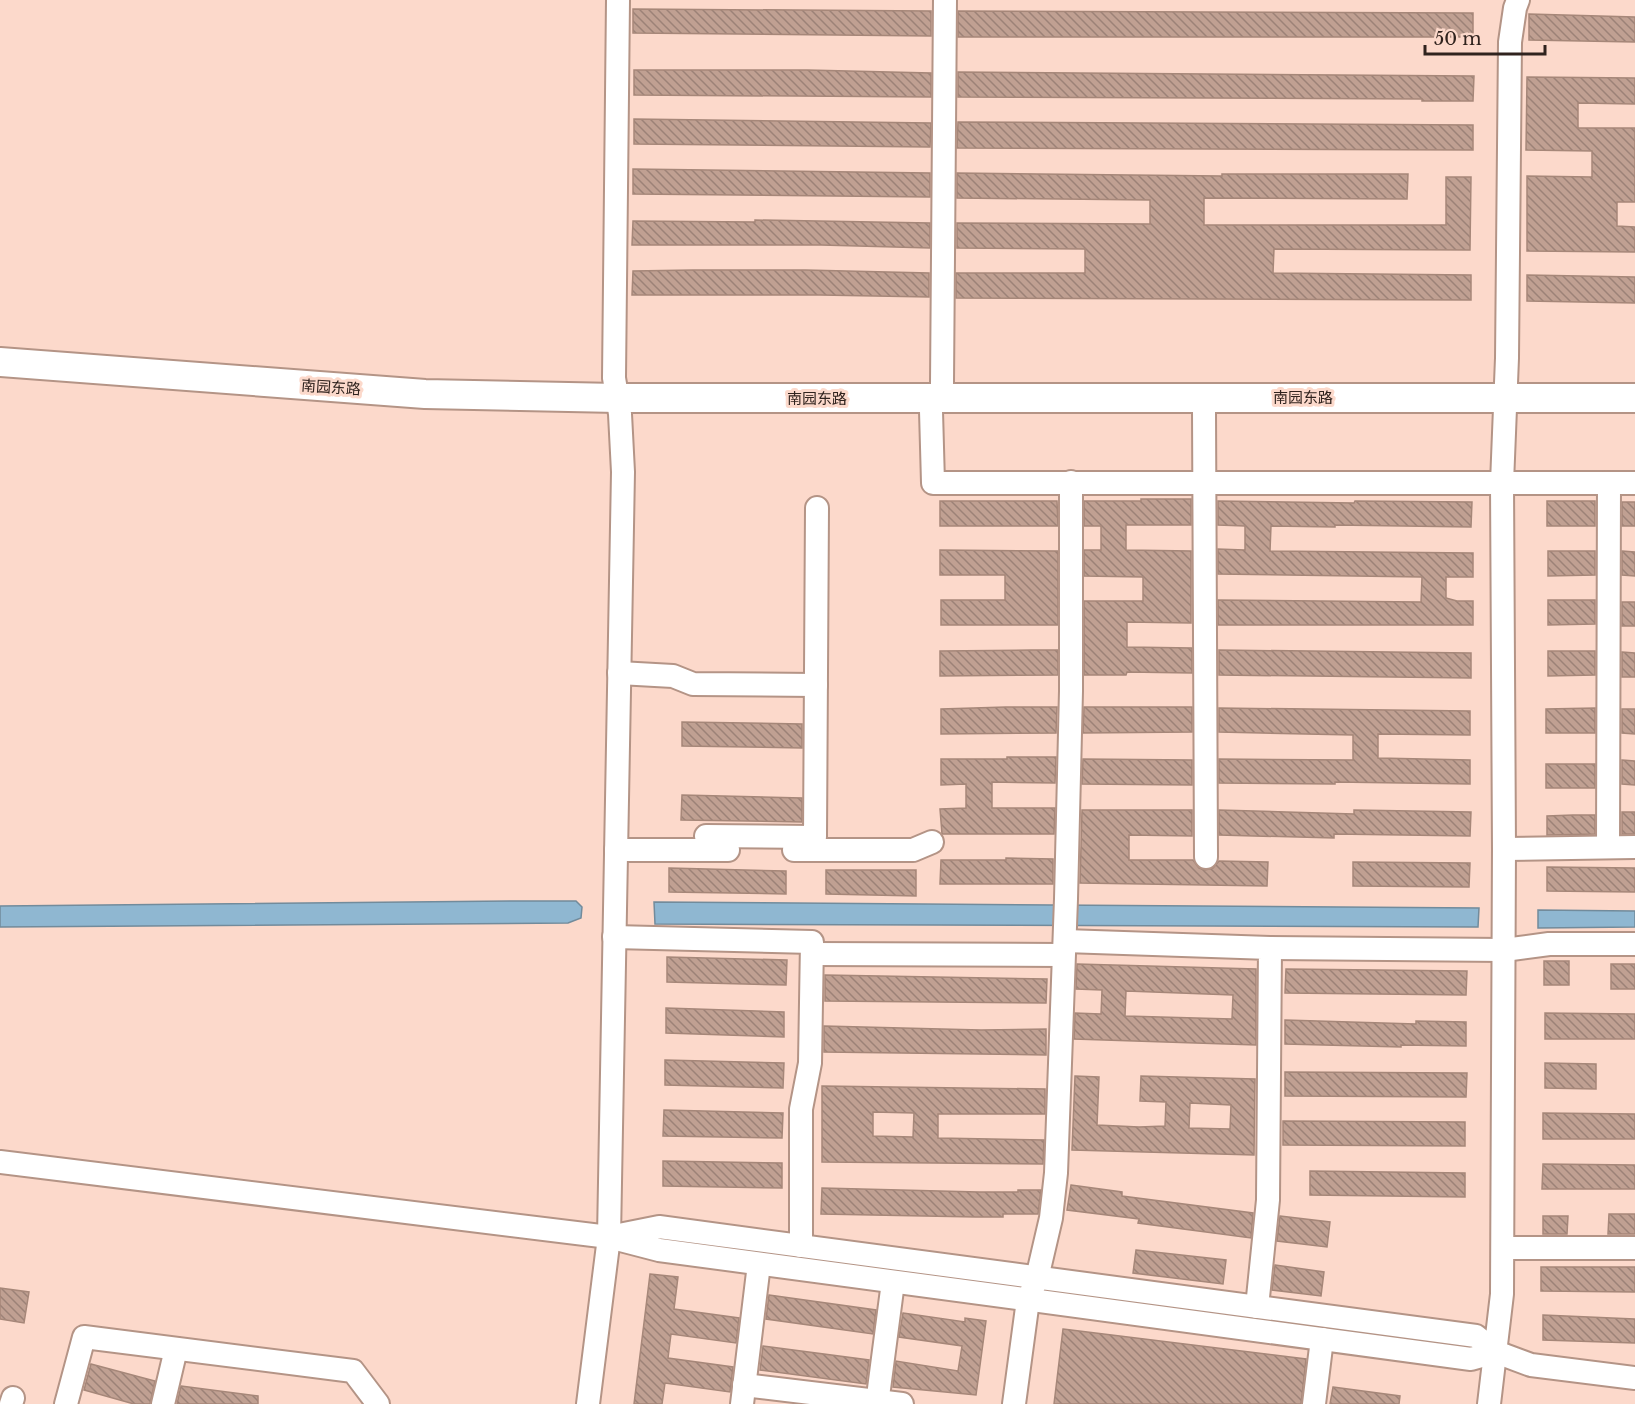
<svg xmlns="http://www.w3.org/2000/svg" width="1635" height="1404" font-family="'Libre Baskerville','Noto Sans SC',serif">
  <defs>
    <pattern id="building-back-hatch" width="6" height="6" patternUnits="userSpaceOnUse" patternTransform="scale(1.5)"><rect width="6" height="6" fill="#c0a092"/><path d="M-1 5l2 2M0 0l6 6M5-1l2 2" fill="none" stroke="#9c8277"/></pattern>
  </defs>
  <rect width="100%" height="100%" fill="#fcd9cb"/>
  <g fill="#8fb7d1" stroke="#728b9b" stroke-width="1.5">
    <polygon points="513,901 576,901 582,907 581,918 568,923 0,927 0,906"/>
    <polygon points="654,902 1479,908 1478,927 655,924"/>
    <polygon points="1538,910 1635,911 1635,927 1538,928"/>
  </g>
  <g fill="url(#building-back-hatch)" stroke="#a68779" stroke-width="1.5" fill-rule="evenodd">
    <polygon points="633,9 931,11 931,36 633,33"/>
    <polygon points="958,11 1473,13 1473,37 958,37"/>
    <polygon points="1529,14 1635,17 1635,42 1529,40"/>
    <polygon points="634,70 807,70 931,73 931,97 634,95"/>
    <polygon points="958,72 1474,76 1473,101 1422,101 1422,99 958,97"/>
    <polygon points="1527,77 1635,78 1635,104 1578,103 1578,128 1635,128 1635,202 1617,202 1617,226 1635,227 1635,252 1527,251 1527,176 1592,177 1592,151 1526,150"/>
    <polygon points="634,119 931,123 930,147 634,144"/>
    <polygon points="958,122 1473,125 1473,150 957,148"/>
    <polygon points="633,169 930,173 930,197 633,194"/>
    <polygon points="957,173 1222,176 1222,174 1408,174 1407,199 1204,198 1204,225 1446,225 1446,177 1471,177 1470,250 1274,249 1273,273 1471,275 1471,300 956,298 956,273 1085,273 1085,249 957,248 957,223 1150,224 1150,200 957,198"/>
    <polygon points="755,220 930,223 930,248 821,245 632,245 633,221 755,222"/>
    <polygon points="693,270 805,270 929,273 929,297 820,295 632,295 633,271"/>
    <polygon points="1527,275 1635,277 1635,303 1527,301"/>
    <polygon points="1141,499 1191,499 1191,525 1126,525 1126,550 1191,551 1191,623 1127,622 1127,647 1192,648 1192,673 1127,672 1126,675 1084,675 1084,601 1143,601 1143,577 1084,576 1084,550 1101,550 1101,526 1084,526 1084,501 1141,501"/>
    <polygon points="940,501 1057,501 1058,526 940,526"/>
    <polygon points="1218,501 1354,503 1355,501 1472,502 1471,527 1335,525 1335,527 1271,526 1270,551 1473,553 1473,577 1446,577 1446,598 1457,601 1473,601 1473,625 1218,625 1218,600 1421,602 1422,577 1218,574 1218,549 1245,550 1245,526 1218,525"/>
    <rect x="1547" y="501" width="48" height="25"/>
    <rect x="1622" y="502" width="13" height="24"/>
    <polygon points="940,550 1058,551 1058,625 941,625 941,600 1005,600 1005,575 940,575"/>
    <polygon points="1548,551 1595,551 1595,575 1548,576"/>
    <polygon points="1622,551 1635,552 1635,576 1622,575"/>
    <polygon points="1548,600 1595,600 1595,624 1548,625"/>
    <rect x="1622" y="602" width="13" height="24"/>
    <polygon points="1032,650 1058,650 1058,675 940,676 940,651"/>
    <polygon points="1219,650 1471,653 1471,678 1219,675"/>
    <polygon points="1548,651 1595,651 1595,675 1548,676"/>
    <polygon points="1622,652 1635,653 1635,677 1622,677"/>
    <polygon points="1006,707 1057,707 1056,733 941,734 941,709"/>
    <polygon points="1084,707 1192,707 1192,732 1083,733"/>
    <polygon points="1219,708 1470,711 1470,735 1378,734 1378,758 1470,760 1470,784 1335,782 1335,784 1219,783 1219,759 1353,760 1353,735 1219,732"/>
    <polygon points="1595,708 1595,733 1546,733 1546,709"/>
    <polygon points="1622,709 1635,709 1635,734 1622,733"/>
    <polygon points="682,722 802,724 802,748 682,746"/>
    <polygon points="1007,757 1056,757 1055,783 992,782 992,808 1055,808 1054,834 942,834 940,809 966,808 966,784 941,785 941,759 1007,759"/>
    <polygon points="1083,759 1192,760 1192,785 1082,784"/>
    <polygon points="1622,760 1635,761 1635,785 1622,784"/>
    <rect x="1546" y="764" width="49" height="24"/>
    <polygon points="682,795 802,798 802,822 681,820"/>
    <polygon points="1082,810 1192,810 1192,836 1129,835 1129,860 1193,860 1199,868 1205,870 1213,868 1219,861 1268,862 1267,886 1080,883"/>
    <polygon points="1219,810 1354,814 1354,810 1471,812 1470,836 1334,834 1334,838 1219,835"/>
    <rect x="1622" y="812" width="13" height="22"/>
    <polygon points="1573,815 1595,815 1595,834 1547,835 1547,816"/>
    <polygon points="1006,858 1053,859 1053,884 940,884 941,860 1006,860"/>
    <polygon points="1353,862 1470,863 1469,887 1353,886"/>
    <polygon points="1547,867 1635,868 1635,892 1547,891"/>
    <polygon points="669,868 786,871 786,894 669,892"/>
    <polygon points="826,870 916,870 916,896 826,894"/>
    <polygon points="667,957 787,960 786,985 667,982"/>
    <rect x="1544" y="961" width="25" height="24"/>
    <path d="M 1077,964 L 1256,969 L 1256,1045 L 1074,1039 L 1075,1013 L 1101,1014 L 1102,990 L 1076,989 ZM 1126,991 L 1233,995 L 1232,1019 L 1125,1016 Z"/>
    <rect x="1611" y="964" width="24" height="25"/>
    <polygon points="1286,969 1467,971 1466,995 1285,993"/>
    <polygon points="825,975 1047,979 1046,1003 825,1001"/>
    <polygon points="666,1008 784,1012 784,1037 666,1033"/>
    <polygon points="1545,1013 1635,1014 1635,1039 1545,1039"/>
    <polygon points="1285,1020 1416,1024 1416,1021 1466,1022 1466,1046 1401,1045 1401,1047 1285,1044"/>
    <polygon points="824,1026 981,1030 1046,1029 1046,1055 824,1052"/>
    <polygon points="665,1060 784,1063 783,1088 665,1085"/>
    <polygon points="1545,1063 1596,1064 1596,1089 1545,1088"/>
    <polygon points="1285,1072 1467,1073 1466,1097 1285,1096"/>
    <path d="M 1075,1076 L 1099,1077 L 1097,1125 L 1139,1127 L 1165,1126 L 1166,1102 L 1140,1101 L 1141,1076 L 1255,1079 L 1254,1155 L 1072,1150 ZM 1190,1103 L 1231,1105 L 1230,1129 L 1189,1128 Z"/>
    <path d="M 822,1086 L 1045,1089 L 1045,1114 L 938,1114 L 938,1138 L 1044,1140 L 1043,1164 L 822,1162 ZM 873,1112 L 914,1113 L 913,1137 L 873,1136 Z"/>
    <polygon points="664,1110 783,1113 782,1138 663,1136"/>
    <polygon points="1543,1113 1635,1114 1635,1139 1543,1139"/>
    <polygon points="1283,1121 1465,1122 1465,1146 1283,1145"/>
    <polygon points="663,1161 782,1163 782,1188 663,1186"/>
    <polygon points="1543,1164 1635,1165 1635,1189 1542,1189"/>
    <polygon points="1310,1171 1465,1173 1465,1197 1310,1195"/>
    <polygon points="1071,1185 1122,1192 1122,1196 1253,1213 1251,1238 1138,1223 1139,1219 1067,1210"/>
    <polygon points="822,1188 979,1192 1018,1192 1018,1190 1041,1190 1038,1214 1003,1214 1003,1217 976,1217 821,1214"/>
    <polygon points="1609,1214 1635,1214 1635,1234 1608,1234"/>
    <polygon points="1280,1216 1330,1222 1327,1247 1277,1241"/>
    <polygon points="1543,1216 1568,1216 1567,1234 1543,1234"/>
    <polygon points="1136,1250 1226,1260 1223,1284 1133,1273"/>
    <polygon points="1275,1265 1324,1272 1321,1296 1272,1290"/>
    <polygon points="1541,1267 1635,1267 1635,1292 1541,1291"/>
    <polygon points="650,1274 678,1277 674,1309 739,1318 736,1343 671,1334 668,1358 733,1367 730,1392 665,1383 662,1404 634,1404"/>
    <polygon points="0,1288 29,1292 24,1323 0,1319"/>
    <polygon points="769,1295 876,1310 873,1334 766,1319"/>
    <polygon points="903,1313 965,1322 965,1318 986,1321 976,1395 893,1387 896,1361 958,1371 962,1346 899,1337"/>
    <polygon points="1543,1315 1635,1319 1635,1343 1543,1340"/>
    <polygon points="1063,1329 1306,1359 1301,1404 1054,1404"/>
    <polygon points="763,1346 869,1360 866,1384 760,1370"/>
    <polygon points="91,1364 155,1381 150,1404 134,1404 84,1390"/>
    <polygon points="181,1386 258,1396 258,1404 177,1404"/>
    <polygon points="1333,1387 1400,1396 1399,1404 1330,1404"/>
  </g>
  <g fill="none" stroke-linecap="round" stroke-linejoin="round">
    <g stroke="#b49486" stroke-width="26">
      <g id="minor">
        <polyline points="942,384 945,0"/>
        <polyline points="1204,410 1206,857"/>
        <polyline points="931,411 933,483 1635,483"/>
        <polyline points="619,673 673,676 693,684 816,685"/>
        <polyline points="706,836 815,837 817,508"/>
        <polyline points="1608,847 1609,483"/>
        <polyline points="1504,849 1635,847"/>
        <polyline points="616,850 728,850"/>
        <polyline points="794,850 913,850 932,842"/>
        <polyline points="614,937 812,942 810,1063 801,1109 801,1246"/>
        <polyline points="1065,941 1270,948 1268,1200 1257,1307"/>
        <polyline points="1270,948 1504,950 1549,944 1635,944"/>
        <polyline points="812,954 1063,955"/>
        <polyline points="0,1162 609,1237"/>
        <polyline points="1503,1248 1635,1248"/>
        <polyline points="1496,1352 1471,1359 659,1250 609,1237 659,1227 1476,1336 1496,1352 1531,1365 1635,1378"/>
        <polyline points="744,1385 902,1404"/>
        <polyline points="11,1404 13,1398"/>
        <polyline points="66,1404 84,1337 353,1371 378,1404"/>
        <polyline points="163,1404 176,1349"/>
        <polyline points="588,1404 609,1237 623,472 620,414 614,378 618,0"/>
        <polyline points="742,1404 759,1264"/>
        <polyline points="877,1404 893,1282"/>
        <polyline points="1014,1404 1028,1300 1037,1278 1051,1218 1056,1173 1066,899 1071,691 1071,482"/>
        <polyline points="1314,1404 1322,1339"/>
        <polyline points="1489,1404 1502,1294 1504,849 1502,483 1507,358 1510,42 1515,8 1518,0"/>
      </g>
    </g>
    <g stroke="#b49486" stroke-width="32">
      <polyline id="major" points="0,362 425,394 617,398 1635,398"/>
    </g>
    <use href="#minor" stroke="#fff" stroke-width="22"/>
    <use href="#major" stroke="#fff" stroke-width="28"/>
  </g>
  <g text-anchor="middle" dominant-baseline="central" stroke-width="6" stroke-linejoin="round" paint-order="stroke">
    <g font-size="15" fill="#30231e" stroke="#fcd9cb">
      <text transform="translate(331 387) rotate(4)">南园东路</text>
      <text x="1303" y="397">南园东路</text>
      <text x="817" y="398">南园东路</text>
    </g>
  </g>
  <path d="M1425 45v9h120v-9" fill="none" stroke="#30231e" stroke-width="3"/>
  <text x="1434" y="45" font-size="18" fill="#30231e" stroke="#fcd9cb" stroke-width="4.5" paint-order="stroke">50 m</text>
</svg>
